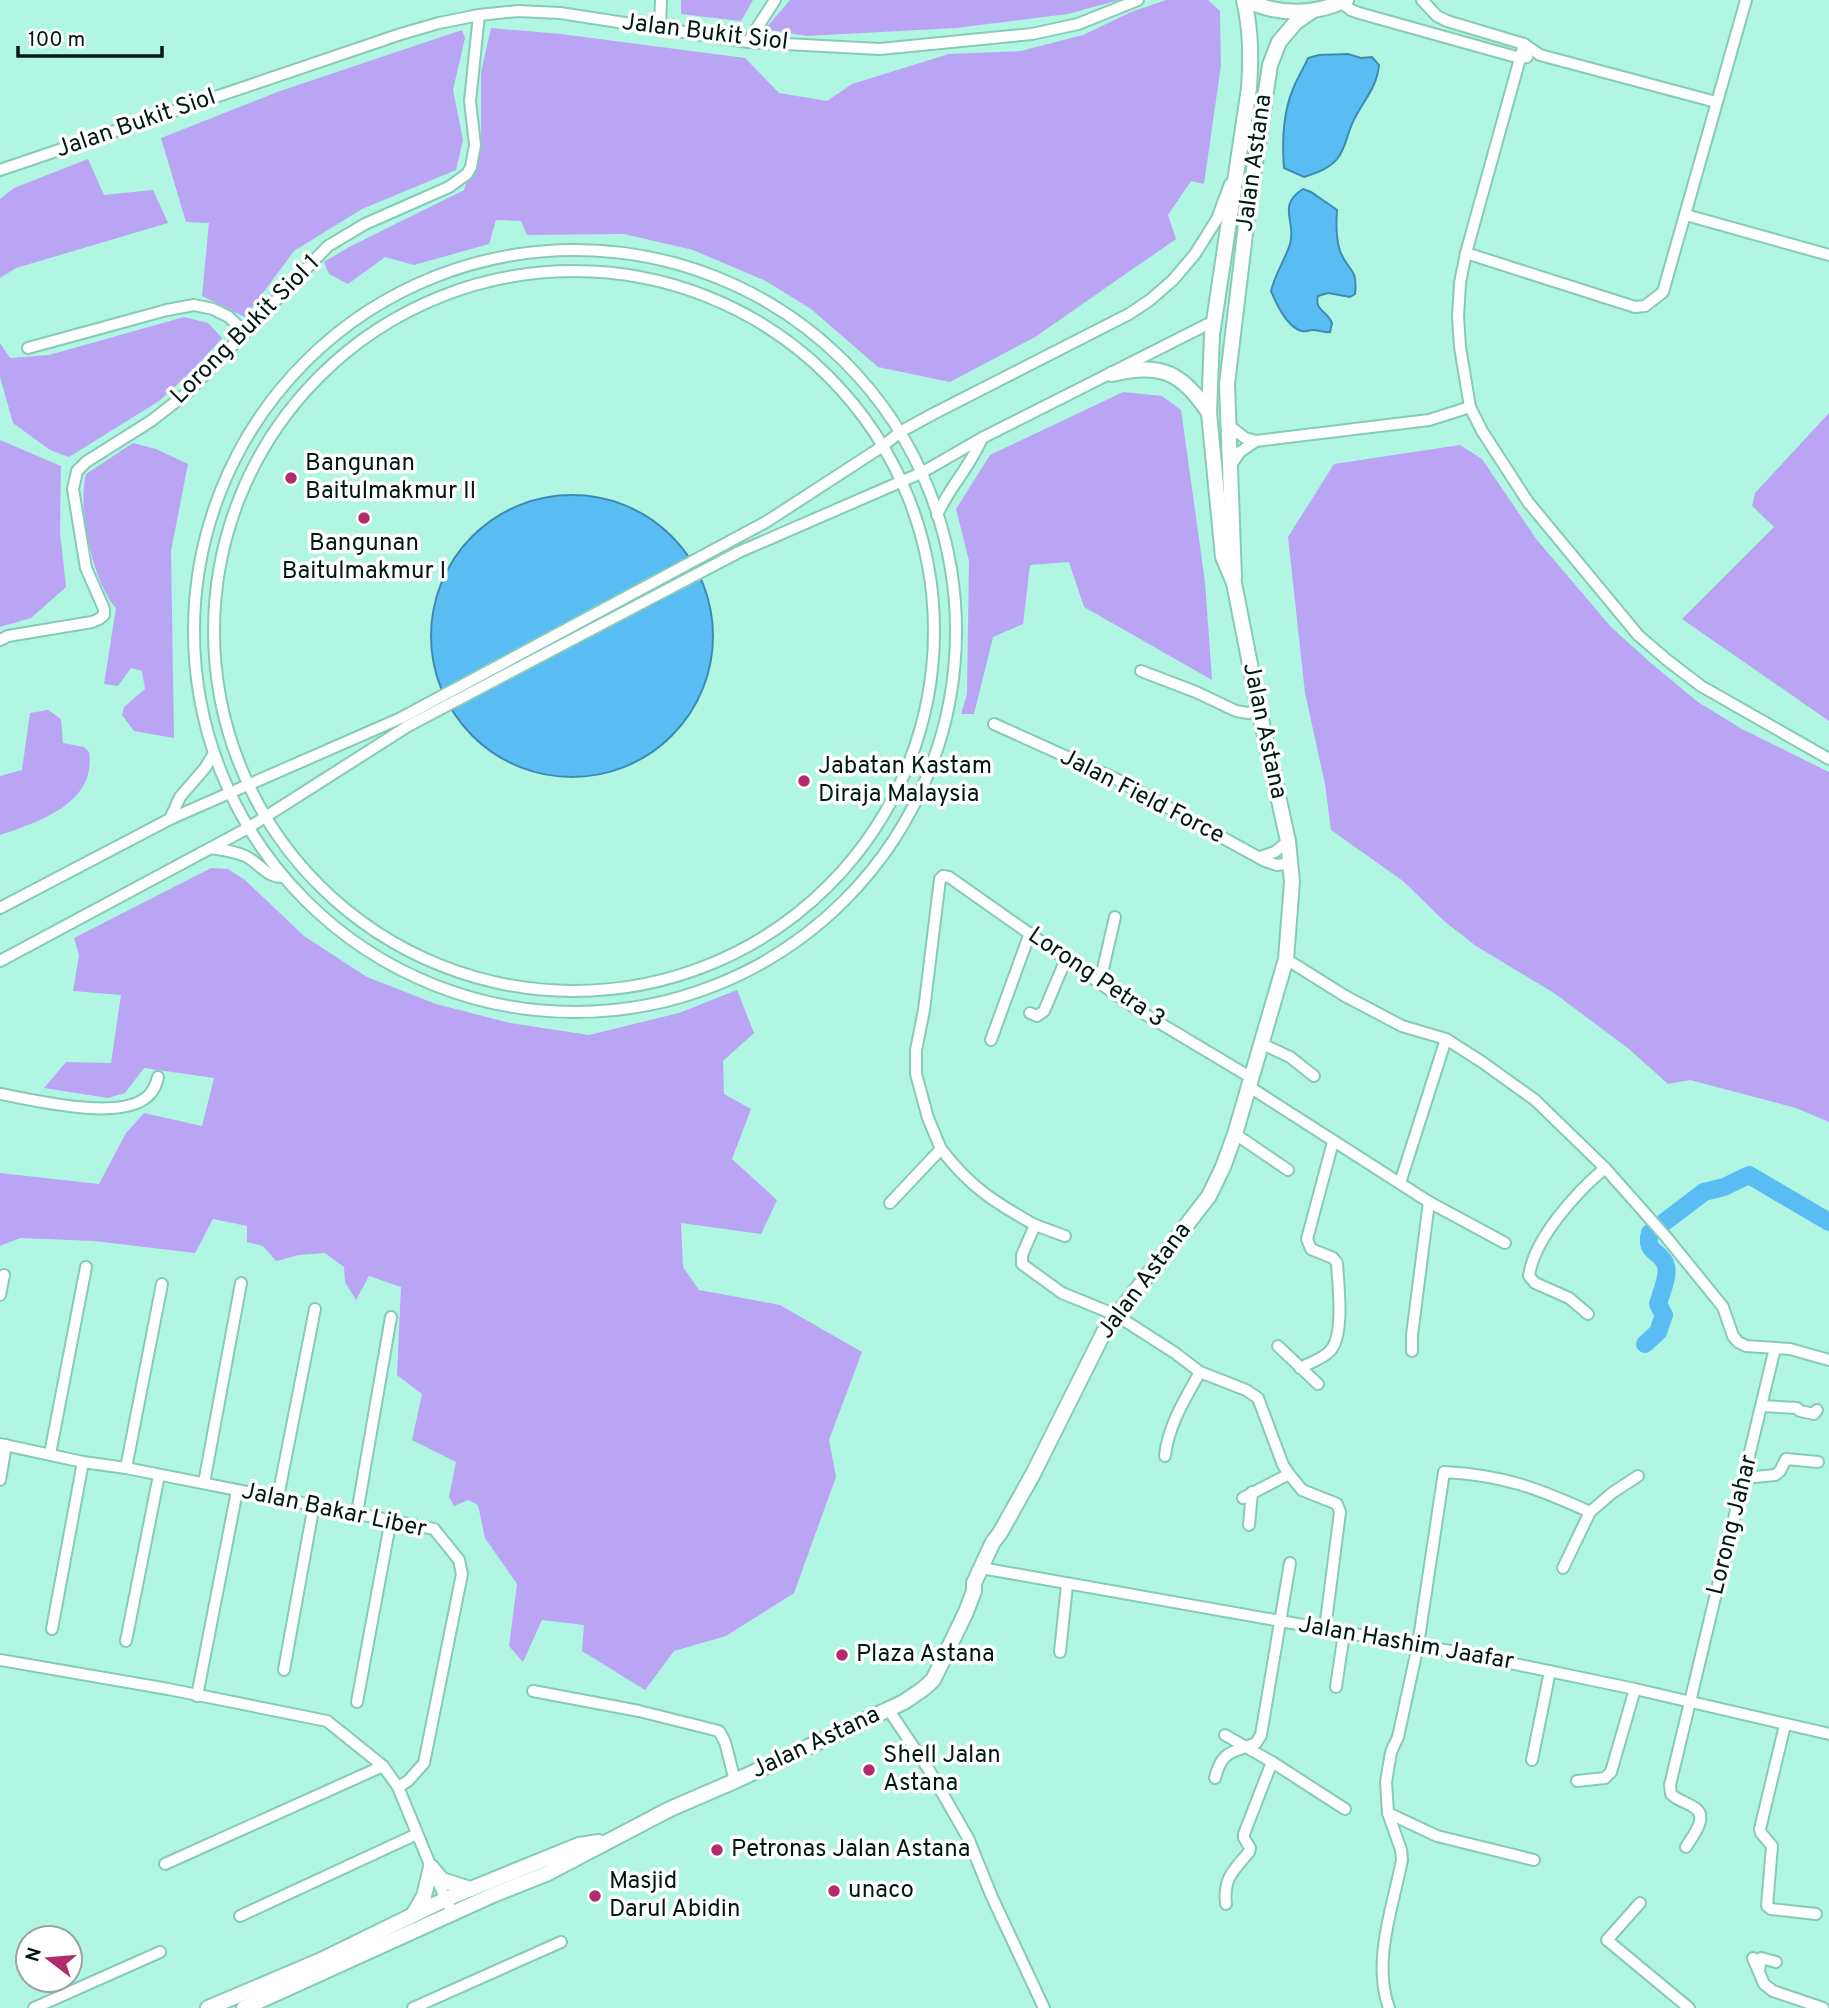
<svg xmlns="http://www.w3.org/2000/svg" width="1829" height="2008" font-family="Overpass,sans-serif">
  <rect width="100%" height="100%" fill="#b0f6e3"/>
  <g fill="#baa5f4">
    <polygon points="681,0 753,0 741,21 681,14"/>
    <polygon points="790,0 1119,0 1068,14 956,28 807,36 765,29"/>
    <polygon points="1166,0 1208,0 1220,11 1221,65 1204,184 1191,181 1168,215 1176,239 1035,337 950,382 878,367 811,309 766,281 693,250 624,234 527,235 521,221 496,220 489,244 414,265 385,257 348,284 329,274 324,262 349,247 464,190 481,136 481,72 491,28 561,34 745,58 779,93 827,101 852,84 949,54 1021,51 1083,35 1131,12"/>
    <polygon points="462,30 465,38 453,90 463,140 456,170 362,209 294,251 245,317 202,296 209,223 186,222 161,138 280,91"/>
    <polygon points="88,159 104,195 153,190 168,223 16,268 0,278 0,199 14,188"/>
    <polygon points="184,317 208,323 222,338 196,367 159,401 69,457 50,450 13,423 0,377 0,343 10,358 49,355"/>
    <polygon points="1123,392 1162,396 1181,410 1205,582 1212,680 1084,607 1069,562 1030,565 1023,624 993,637 974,714 961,714 967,694 969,561 956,509 990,455"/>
    <polygon points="1829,413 1829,721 1682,619 1774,527 1752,506 1755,493"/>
    <polygon points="0,440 61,466 60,532 66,587 31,618 0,627"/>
    <path d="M 133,443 L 156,449 L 188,464 L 171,551 L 174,738 L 134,731 L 122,715 L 124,707 L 145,689 L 142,671 L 131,668 L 118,686 L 104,684 L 116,608 C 93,583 77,507 86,474 Z"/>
    <polygon points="1460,445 1482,459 1537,540 1611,627 1652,664 1698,702 1742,729 1829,772 1829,1122 1796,1108 1690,1080 1668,1084 1629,1049 1554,993 1476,946 1444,921 1403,881 1331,830 1325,784 1305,693 1288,537 1334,464"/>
    <path d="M 48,710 L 61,719 L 63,743 L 84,747 L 89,752 C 97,803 39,822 0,835 L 0,776 L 22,770 L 30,713 Z"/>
    <polygon points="211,868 228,869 245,880 304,936 367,977 436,1004 510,1023 589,1035 679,1013 737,990 754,1033 723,1061 724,1094 751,1109 732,1159 777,1200 761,1234 681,1223 683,1267 699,1290 780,1305 862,1352 829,1440 836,1477 794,1593 726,1636 674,1651 645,1690 582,1651 584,1625 542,1620 523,1662 509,1646 517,1584 485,1538 478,1505 468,1500 454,1506 449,1497 456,1462 412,1440 422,1394 397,1375 401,1287 369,1276 356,1300 345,1282 344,1267 325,1253 299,1255 276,1261 263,1246 247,1242 247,1226 213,1219 195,1253 94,1241 20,1238 0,1246 0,1173 99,1184 126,1133 144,1113 202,1126 214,1078 144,1068 125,1093 108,1098 44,1088 66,1062 111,1063 121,995 73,991 79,955 74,938"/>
  </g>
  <g fill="#59bcf3" stroke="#3e8bb0" stroke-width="2">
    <path d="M 1348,54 L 1361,58 L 1372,57 L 1379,65 C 1377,89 1361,103 1352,124 C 1347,135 1345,150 1337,159 C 1329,169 1316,173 1304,177 L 1284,168 C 1282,143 1283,113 1293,89 C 1297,78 1304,68 1308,58 L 1319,55 Z"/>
    <path d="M 1303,189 L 1311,192 L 1337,210 C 1336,224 1336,239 1340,251 C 1348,272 1358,267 1355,294 L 1350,297 L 1328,293 L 1318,296 C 1314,310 1327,311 1332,323 L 1330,332 C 1323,333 1319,330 1313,330 C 1307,330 1308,332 1302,331 C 1287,328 1276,303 1271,291 C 1275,274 1285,260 1290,244 C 1297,222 1276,206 1303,189 Z"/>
    <circle cx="572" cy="636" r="141"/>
  </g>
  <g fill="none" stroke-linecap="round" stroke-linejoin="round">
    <path stroke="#59bcf3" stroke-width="18" d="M 1645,1344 L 1658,1332 L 1664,1315 L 1658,1304 C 1661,1293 1669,1276 1666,1266 C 1662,1250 1644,1254 1650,1233 L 1704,1192 L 1724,1187 L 1749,1175 L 1829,1222"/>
    <g stroke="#86cbb9" stroke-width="14">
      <g id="minor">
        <polyline points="1422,0 1437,16 1447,21 1524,44 1540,55 1716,102"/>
        <polyline points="1341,2 1351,10 1359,13 1520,58 1527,57"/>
        <polyline points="660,29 661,0"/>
        <polyline points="748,42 775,0"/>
        <polyline points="1524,44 1466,253 1460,283 1458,317 1460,347 1470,407 1482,431 1528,502 1638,635 1667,660 1701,686 1829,759"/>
        <polyline points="0,170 401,34 439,23 479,15 518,11 560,13 748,42 880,49 1032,34 1078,24 1138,0"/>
        <polyline points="1686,215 1829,255"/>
        <circle cx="575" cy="631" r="381"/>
        <polyline points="1466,253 1635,307 1645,306 1663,292 1746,0"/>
        <circle cx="574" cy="631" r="360"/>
        <polyline points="28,348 167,310 194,305 213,309 229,317 245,333"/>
        <polyline points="1227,424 1245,438 1256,441 1429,420 1470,407"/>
        <polyline points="1231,465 1240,452 1256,441"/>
        <path d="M 937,515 C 949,487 971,466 982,438"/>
        <polyline points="0,640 8,636 92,622 99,619 104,615 104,609 86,568 73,489 77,471 86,462 151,421 187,393 328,246 365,224 449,187 467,174 471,167 475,145 470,101 479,15"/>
        <polyline points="1141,671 1196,692 1236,711 1248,713 1259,710"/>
        <polyline points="994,724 1118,780 1265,861 1277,865 1291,863"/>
        <polyline points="170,819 180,797 205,768 214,753"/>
        <path d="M 211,848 C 223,850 234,851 245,856 C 259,862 266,878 284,877"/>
        <polyline points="1260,857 1275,852 1288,841"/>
        <polyline points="0,908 170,819 401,718 766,522 883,446 900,432 933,414 1129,314 1150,300 1173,280 1195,254 1217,219 1230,184"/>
        <polyline points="1286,959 1345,996 1402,1026 1446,1039 1482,1062 1535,1100 1605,1168 1667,1238 1723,1307 1733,1336 1738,1342 1746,1346 1790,1349 1829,1360"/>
        <polyline points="0,961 248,828 408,726 739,552 921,473 982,438 1214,321"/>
        <polyline points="1100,982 1115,917"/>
        <polyline points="1030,1013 1037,1016 1044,1011 1066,959"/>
        <polyline points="991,1040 1030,933"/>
        <polyline points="1260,1043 1290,1057 1314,1076"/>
        <polyline points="1248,1086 1429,1202 1505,1243"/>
        <path d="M 0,1094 C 35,1100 121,1122 148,1096 C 154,1091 156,1085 158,1077"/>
        <polyline points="1235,1134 1288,1170"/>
        <polyline points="941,1149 928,1118 916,1074 916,1050 924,1010 940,879 943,876 949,877 1138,1010 1250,1077"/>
        <polyline points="1400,1183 1446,1039"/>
        <path d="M 890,1203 L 941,1149 C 970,1187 994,1202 1035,1225 L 1022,1255 L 1022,1264 L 1062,1293 L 1116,1315 L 1175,1353 L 1200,1372 L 1246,1390 L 1258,1398 L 1283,1465 L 1289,1474 L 1302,1490 L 1337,1504 L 1340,1512 L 1325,1629"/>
        <polyline points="1035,1225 1065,1236"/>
        <polyline points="0,1295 4,1275"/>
        <path d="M 1588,1314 L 1569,1298 L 1535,1283 L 1529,1276 C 1534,1238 1577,1192 1605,1168"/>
        <polyline points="1278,1346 1318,1384"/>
        <polyline points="1412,1351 1412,1335 1429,1202"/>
        <path d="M 1300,1368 C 1309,1363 1323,1359 1330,1351 C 1345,1335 1338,1284 1337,1263 L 1333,1258 L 1311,1249 L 1307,1239 L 1333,1142"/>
        <polyline points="1762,1406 1797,1408 1800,1411 1814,1414 1817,1410"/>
        <polyline points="0,1444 83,1462 126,1468 434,1529 459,1560 462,1574 424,1763 408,1781 398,1787"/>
        <polyline points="50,1454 86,1267"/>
        <path d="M 1165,1456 C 1168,1426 1185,1399 1200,1372"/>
        <polyline points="126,1468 162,1284"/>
        <polyline points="1744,1478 1775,1475 1780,1471 1786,1459 1818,1462"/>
        <polyline points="0,1480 6,1445"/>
        <polyline points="204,1483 241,1283"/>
        <polyline points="278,1497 315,1309"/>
        <polyline points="1243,1498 1289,1474"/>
        <polyline points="357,1513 391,1317"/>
        <polyline points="1249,1525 1252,1492"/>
        <polyline points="981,1568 1467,1654 1635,1689 1829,1734"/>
        <polyline points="1563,1568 1590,1512 1612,1493 1638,1476"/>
        <polyline points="52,1629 83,1462"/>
        <polyline points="126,1641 159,1475"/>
        <polyline points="1060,1652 1067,1585"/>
        <polyline points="0,1660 168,1689 327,1721 383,1766 398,1787 431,1867 453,1914"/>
        <polyline points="284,1670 314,1504"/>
        <polyline points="1336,1687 1344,1633"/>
        <polyline points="533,1691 639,1711 719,1731 725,1742 735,1781"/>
        <polyline points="197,1696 237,1491"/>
        <polyline points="357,1702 391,1519"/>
        <polyline points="888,1709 929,1770 968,1838 992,1897 1044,2008"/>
        <polyline points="1785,1725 1760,1829 1761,1833 1772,1846 1767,1906 1771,1909 1816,1914"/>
        <polyline points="1225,1735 1272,1762 1345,1809"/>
        <polyline points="1532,1760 1550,1671"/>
        <path d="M 1215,1778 C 1222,1750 1232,1753 1256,1743 L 1261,1735 L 1290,1563"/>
        <polyline points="1577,1781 1605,1778 1611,1772 1635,1689"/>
        <polyline points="1388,1813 1437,1836 1534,1860"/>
        <path d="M 1686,1847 C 1692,1837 1709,1817 1695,1808 C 1687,1802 1678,1801 1671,1794 L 1670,1785 L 1775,1348"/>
        <polyline points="165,1864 383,1766"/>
        <polyline points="1640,1903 1607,1940 1689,2008"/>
        <path d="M 1226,1904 C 1223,1878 1234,1870 1249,1852 L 1250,1848 L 1244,1838 L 1244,1834 L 1272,1762"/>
        <polyline points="240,1916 417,1834"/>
        <polyline points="1753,1958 1764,1984 1773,1991 1823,2008"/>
        <polyline points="1759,1971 1761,1958 1776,1962"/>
        <polyline points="34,2008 160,1952"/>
        <polyline points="413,2008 561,1942"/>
        <path d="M 1389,2008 C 1372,1962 1393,1906 1402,1860 L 1401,1850 L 1388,1813 L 1386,1782 L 1391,1752 L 1398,1737 L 1418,1645 L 1444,1472 C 1503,1475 1537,1488 1590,1512"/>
      </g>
    </g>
    <g stroke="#86cbb9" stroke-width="18">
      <g id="major">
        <path d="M 1245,0 C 1278,15 1313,16 1346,0"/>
        <path d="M 1112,374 C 1160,362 1182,372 1209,413"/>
        <polyline points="1234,578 1227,384 1248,209 1270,65 1279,42 1296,22 1312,11"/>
        <polyline points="431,1867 442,1880 470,1889"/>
        <polyline points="413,1915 424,1896 431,1867"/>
        <polyline points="208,2008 319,1961 446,1899 579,1845 599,1842"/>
        <path d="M 244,2008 L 493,1895 L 546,1874 L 670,1809 L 735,1781 L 904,1702 L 923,1689 L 933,1680 L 939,1668 L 966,1612 L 974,1591 L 974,1583 L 993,1542 L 1000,1533 L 1033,1474 L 1104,1332 L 1209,1196 L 1223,1167 L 1235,1134 L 1286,959 L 1292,882 L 1288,841 L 1259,710 L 1234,583 L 1223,557 L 1209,413 L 1212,335 L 1249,88 C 1251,57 1251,30 1244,0"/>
      </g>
    </g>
    <use href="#minor" stroke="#fff" stroke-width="10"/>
    <use href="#major" stroke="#fff" stroke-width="14"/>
  </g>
  <g fill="#b32b6d" stroke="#fff" stroke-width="2.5">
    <circle cx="291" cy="478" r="7"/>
    <circle cx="364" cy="518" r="7"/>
    <circle cx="804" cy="781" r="7"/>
    <circle cx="842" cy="1655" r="7"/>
    <circle cx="869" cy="1770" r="7"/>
    <circle cx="717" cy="1850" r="7"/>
    <circle cx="834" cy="1891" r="7"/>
    <circle cx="595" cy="1896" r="7"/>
  </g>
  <g text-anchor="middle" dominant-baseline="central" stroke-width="7" stroke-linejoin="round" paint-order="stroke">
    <g font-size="24" fill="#001913" stroke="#fff">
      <text transform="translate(705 33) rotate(7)">Jalan Bukit Siol</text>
      <text transform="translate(136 124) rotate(-19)">Jalan Bukit Siol</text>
      <text transform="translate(1255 163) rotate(-82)">Jalan Astana</text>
      <text transform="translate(246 330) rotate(-45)">Lorong Bukit Siol 1</text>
      <text transform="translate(1264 731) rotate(78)">Jalan Astana</text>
      <text transform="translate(1142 797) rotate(27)">Jalan Field Force</text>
      <text transform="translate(1096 978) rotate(34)">Lorong Petra 3</text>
      <text transform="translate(1145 1281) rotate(-53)">Jalan Astana</text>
      <text transform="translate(334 1511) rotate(12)">Jalan Bakar Liber</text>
      <text transform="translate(1733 1525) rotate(-76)">Lorong Jahar</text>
      <text transform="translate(1406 1644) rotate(10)">Jalan Hashim Jaafar</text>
      <text transform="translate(816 1743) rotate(-25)">Jalan Astana</text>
    </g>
    <g font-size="24" fill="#001913" stroke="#fff" text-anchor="start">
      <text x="305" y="464">Bangunan<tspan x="305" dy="28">Baitulmakmur II</tspan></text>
      <text x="364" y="544" text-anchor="middle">Bangunan<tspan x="364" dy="28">Baitulmakmur I</tspan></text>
      <text x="818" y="767">Jabatan Kastam<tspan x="818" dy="28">Diraja Malaysia</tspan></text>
      <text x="856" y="1655">Plaza Astana</text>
      <text x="883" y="1756">Shell Jalan<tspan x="883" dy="28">Astana</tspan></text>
      <text x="731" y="1850">Petronas Jalan Astana</text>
      <text x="609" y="1882">Masjid<tspan x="609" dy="28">Darul Abidin</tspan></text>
      <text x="848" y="1891">unaco</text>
    </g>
  </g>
  <g transform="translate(49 1959) rotate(286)"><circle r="33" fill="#ffffff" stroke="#99a3a1" stroke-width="2"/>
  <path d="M0-5L12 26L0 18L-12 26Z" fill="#b32b6d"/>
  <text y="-10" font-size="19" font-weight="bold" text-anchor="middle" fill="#001913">N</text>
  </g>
  <path d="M18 46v10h144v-10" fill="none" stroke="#001913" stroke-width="3.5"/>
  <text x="28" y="46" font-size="21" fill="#001913" stroke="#ffffff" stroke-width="5" paint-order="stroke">100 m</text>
</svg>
